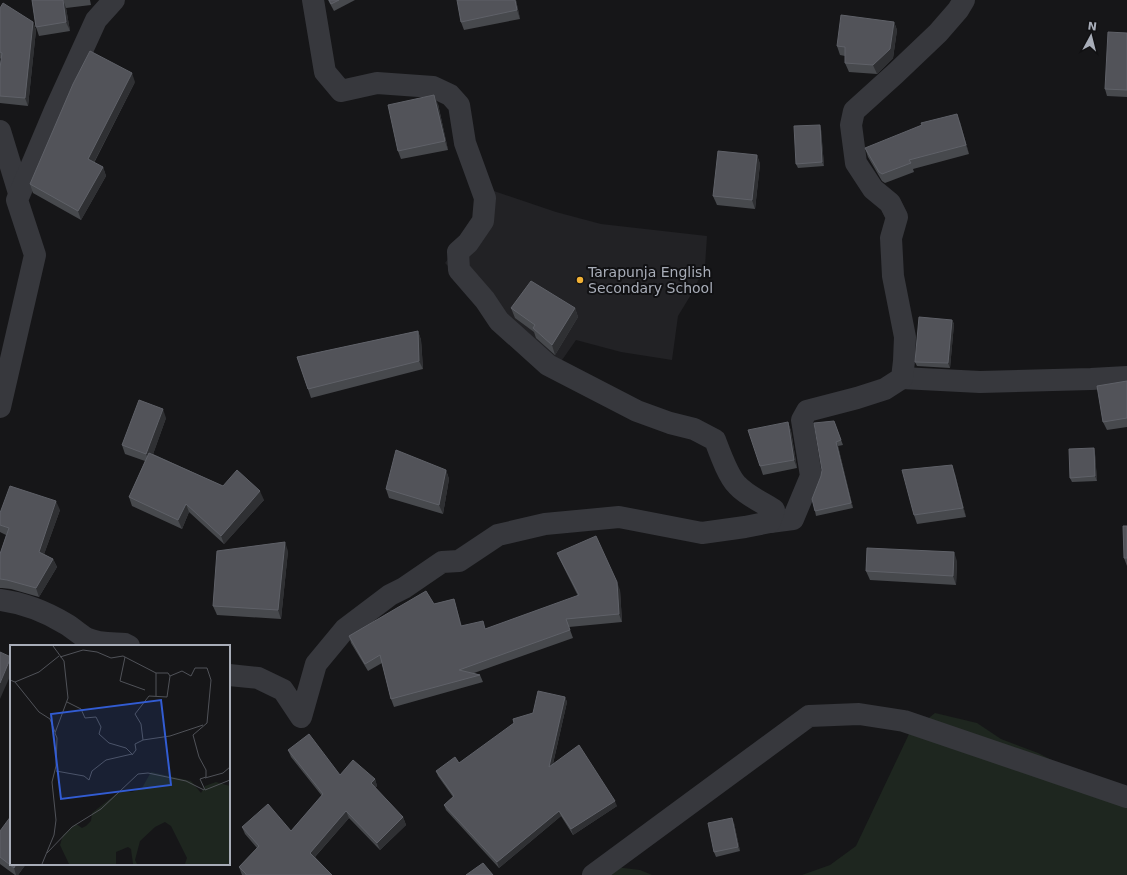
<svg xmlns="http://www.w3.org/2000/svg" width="1127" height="875" font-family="'DejaVu Sans',sans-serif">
  <rect width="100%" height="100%" fill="#161618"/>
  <polygon fill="#222225" points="491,190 556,212 601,224 707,236 705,266 692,293 678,316 672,360 621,352 576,340 553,373 445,263 474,225"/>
  <g fill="#1e261f">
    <polygon points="935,713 977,723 1001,739 1038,753 1127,799 1127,875 802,875 830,865 856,846 909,734"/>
    <polygon points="607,866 640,870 652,875 592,875"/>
  </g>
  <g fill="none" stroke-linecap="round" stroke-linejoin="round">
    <g stroke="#37383d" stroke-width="22">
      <polyline points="0,131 19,193"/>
      <polyline points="902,378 980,382 1091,379 1127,377"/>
      <polyline points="0,407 35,255 17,200 55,110 96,20 114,0"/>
      <polyline points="770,522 793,519 811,476 802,420 807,411 857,398 885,389 902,378 904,361 905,337 893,276 891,238 897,217 890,203 873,189 856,163 851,125 854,111 896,73 938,33 958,10 964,0"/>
      <path d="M 0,600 C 23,603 46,612 66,624 C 73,628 79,634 86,638 C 98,644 112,643 125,644 L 129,646"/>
      <path d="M 229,675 L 258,678 L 283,690 L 301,717 L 316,664 L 345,629 L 390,595 L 404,588 L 442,562 L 459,561 L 498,535 L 545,524 L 619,517 L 702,533 L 745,527 L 770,522 L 774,510 C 762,502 747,496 737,485 C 728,476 720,453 715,440 L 694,429 L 670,423 L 637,411 L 548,365 L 499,321 L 485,300 L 459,270 L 458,252 L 468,243 L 483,221 L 485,198 L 465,143 L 459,105 L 450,95 L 433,87 L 377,83 L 341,91 L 325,72 L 313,0"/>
      <polyline points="593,875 809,716 859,714 904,721 1127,797"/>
    </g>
  </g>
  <g fill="#47494d">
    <polygon points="32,0 90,0 91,5 66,8 70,31 39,36 36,27"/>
    <polygon points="328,0 355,0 334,11"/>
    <polygon points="516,0 520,19 464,30 461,22"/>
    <polygon points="0,8 33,22 36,30 28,106 0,103 0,68 1,59 0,58"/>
    <polygon points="894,22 897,30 893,58 877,74 849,72 845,63 845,56 840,55 837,46"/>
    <polygon points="1127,33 1127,97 1107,96 1105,89"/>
    <polygon points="135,82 94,163 103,167 106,176 81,220 33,193 30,184"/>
    <polygon points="438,104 448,150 401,159 398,151"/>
    <polygon points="960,122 969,154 913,169 914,172 885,183 882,181 868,157 865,148"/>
    <polygon points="821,129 824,166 798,168 796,164"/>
    <polygon points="757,155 760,164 755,209 717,205 713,196"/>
    <polygon points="511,308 575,308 578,317 555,355 536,338 534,332 515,318"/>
    <polygon points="952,320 954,324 950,368 917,366 915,362"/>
    <polygon points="418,331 421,340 423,369 311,398 297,357"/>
    <polygon points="1127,381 1127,427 1107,430 1103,422"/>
    <polygon points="166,418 153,454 223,486 264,500 224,544 189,512 182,529 132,506 129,497 145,461 125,454 122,445"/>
    <polygon points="834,421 843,445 838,446 853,508 816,516 815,511 821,476"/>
    <polygon points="788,422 791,431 797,468 763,475 760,466"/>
    <polygon points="1094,448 1095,453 1097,481 1072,482 1070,478"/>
    <polygon points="446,470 449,479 443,514 389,498 386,489"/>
    <polygon points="955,474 966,517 917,524 914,515"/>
    <polygon points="60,510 44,554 53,559 57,567 39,597 11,589 2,588 0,588 0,554 6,535 0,532 0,513"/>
    <polygon points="1127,526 1127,566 1124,558"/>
    <polygon points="288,551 281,619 217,615 213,606"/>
    <polygon points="557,553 620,590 622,622 569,627 573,638 474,673 480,675 483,682 394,707 391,699 382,663 368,671 351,643 349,636 434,604 454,599 461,626 485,629 578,596 560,560"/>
    <polygon points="957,561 956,585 870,580 866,571"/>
    <polygon points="565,697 567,702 553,764 617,806 573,835 561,816 499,868 446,810 444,805 453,797 438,776 436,771 459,763 533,713"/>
    <polygon points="288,750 340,775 375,779 377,786 375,788 403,817 406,825 380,850 349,818 315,857 332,875 242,875 239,867 257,848 245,834 242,827 291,831 322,796 291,757"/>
    <polygon points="734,823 740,851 716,857 714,852"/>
    <polygon points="0,831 11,864 26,864 18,875 15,875 0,864"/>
  </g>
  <g fill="#2f3033">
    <polygon points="63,0 66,8 70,31 66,22"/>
    <polygon points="515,0 516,0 520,19 517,10"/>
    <polygon points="33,22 36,30 28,106 25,98"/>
    <polygon points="894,22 897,30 893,58 877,74 873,65"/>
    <polygon points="132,73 135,82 91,168 88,159"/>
    <polygon points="434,95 438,104 448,150 445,141"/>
    <polygon points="957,114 960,122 969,154 966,145"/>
    <polygon points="820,125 821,129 824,166 822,162"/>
    <polygon points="757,155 760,164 755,209 752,200"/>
    <polygon points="103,167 106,176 81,220 78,211"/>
    <polygon points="575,308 578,317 555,355 552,345"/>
    <polygon points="952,320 954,324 950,368 948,363"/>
    <polygon points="418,331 421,340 423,369 419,361"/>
    <polygon points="163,409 166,418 150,463 146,454"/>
    <polygon points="788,422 791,431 797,468 794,460"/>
    <polygon points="836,442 838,446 853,508 851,503"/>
    <polygon points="1094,448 1095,453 1097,481 1095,476"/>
    <polygon points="952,465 955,474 966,517 963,508"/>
    <polygon points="446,470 449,479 443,514 439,505"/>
    <polygon points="260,491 264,500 224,544 221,536"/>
    <polygon points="56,501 60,510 42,560 39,552"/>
    <polygon points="186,504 189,512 182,529 178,520"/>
    <polygon points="285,542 288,551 281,619 278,610"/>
    <polygon points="954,552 957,561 956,585 953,576"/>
    <polygon points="53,559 57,567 39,597 36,588"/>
    <polygon points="617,582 620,590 622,622 619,614"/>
    <polygon points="454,599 456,606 464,633 461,626"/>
    <polygon points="11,658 11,674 0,699 0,683"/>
    <polygon points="565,697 567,702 551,772 549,767"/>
    <polygon points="375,779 377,786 373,791 371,783"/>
    <polygon points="615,801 617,806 573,835 571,829"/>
    <polygon points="346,811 349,818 312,860 310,853"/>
    <polygon points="559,811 561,816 499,868 497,862"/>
    <polygon points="403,817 406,825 380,850 377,843"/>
    <polygon points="732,818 734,823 740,851 738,847"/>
    <polygon points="16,864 26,864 18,875 16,875 14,868"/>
  </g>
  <g fill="#525359" stroke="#5f6168">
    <polygon points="32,0 63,0 66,22 36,27"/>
    <polygon points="329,0 339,0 331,4"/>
    <polygon points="457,0 515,0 517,10 461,22"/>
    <polygon points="3,3 33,22 25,98 0,96 0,68 2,53 0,52 0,8"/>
    <polygon points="841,15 894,22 890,49 873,65 845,63 845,47 837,46"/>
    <polygon points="1108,32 1127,33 1127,90 1105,89"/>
    <polygon points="90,51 132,73 88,159 103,167 78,211 30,184 73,84"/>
    <polygon points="434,95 445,141 398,151 388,105"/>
    <polygon points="957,114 966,145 909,160 911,163 882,174 879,172 865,148 922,125 921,123"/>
    <polygon points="820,125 822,162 796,164 794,126"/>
    <polygon points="718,151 757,155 752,200 713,196"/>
    <polygon points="531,281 575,308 552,345 533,328 535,325 511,308"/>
    <polygon points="919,317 952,320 948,363 915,362"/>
    <polygon points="418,331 419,361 308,389 297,357"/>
    <polygon points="1127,381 1127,418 1103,422 1097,386"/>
    <polygon points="139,400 163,409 146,454 122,445"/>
    <polygon points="834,421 841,440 836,442 851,503 815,511 812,499 821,476 822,470 814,423"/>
    <polygon points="788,422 794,460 760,466 748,430"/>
    <polygon points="1094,448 1095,476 1070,478 1069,449"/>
    <polygon points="396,450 446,470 439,505 386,489"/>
    <polygon points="149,453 223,486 237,470 260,491 221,536 186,504 178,520 129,497"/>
    <polygon points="952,465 963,508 914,515 902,470"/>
    <polygon points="10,486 56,501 39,552 53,559 36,588 7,580 0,579 0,554 9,528 0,525 0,513"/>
    <polygon points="1123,526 1127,526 1127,558 1124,558"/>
    <polygon points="596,536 617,582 619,614 566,619 570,630 459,670 480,675 391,699 380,655 365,664 349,636 426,591 434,604 454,599 461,626 483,621 485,629 579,595 557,553"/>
    <polygon points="285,542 278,610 213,606 217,551"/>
    <polygon points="867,548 954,552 953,576 866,571"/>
    <polygon points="0,652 11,657 0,683"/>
    <polygon points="538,691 565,697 549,767 579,745 615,801 571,829 559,811 497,862 444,805 454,796 436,771 455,757 459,763 514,723 513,719 533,713"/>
    <polygon points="309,734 340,775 353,760 375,779 371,783 403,817 377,843 346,811 310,853 332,875 246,875 246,874 239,867 259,846 242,827 268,804 291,831 323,794 288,750"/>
    <polygon points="11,816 11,864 16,864 14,868 0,857 0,831"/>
    <polygon points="732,818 738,847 714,852 708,823"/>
    <polygon points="483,863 493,875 466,875"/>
  </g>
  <circle fill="#f2b134" stroke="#111113" stroke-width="1.5" cx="580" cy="280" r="4"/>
  <g text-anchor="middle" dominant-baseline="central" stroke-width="4" stroke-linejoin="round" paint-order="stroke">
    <g font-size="14" fill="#a8adb8" stroke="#111113" text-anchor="start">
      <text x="588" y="272">Tarapunja English<tspan x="588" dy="16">Secondary School</tspan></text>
    </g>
  </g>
  <g transform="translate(10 645)">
    <rect width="220" height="220" fill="#161618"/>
    <path d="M 141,127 L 181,136 L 191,148 L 195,141 L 206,137 L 220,141 L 220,219 L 175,219 L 177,213 L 161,181 L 155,177 L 145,182 L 130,196 L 125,215 L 127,219 L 123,219 L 121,204 L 118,202 L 106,207 L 106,219 L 59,219 L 50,200 L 53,190 L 66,179 L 72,183 L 76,181 L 81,176 L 82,168 L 110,146 L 122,147 L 132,143 Z" fill="#1e261f"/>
    <path fill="none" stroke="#505258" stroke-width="1" d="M 50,12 L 73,5 L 87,7 L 101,13 L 113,11 L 146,28 L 158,28 L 160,31 L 172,26 L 181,31 L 185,23 L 197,23 L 201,35 L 197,78 L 183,90 L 189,112 L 196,125 L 196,132 L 190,134 L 195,145M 115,12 L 110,36 L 135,45M 0,35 L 5,37 L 29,27 L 49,11M 5,37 L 29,67 L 40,74 L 45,87M 146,51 L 146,28M 133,95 L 160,91 L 193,80M 122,110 L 126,105 L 125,99 L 133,95 L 131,79 L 125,69 L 139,51 L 157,52 L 160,31M 46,126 L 74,131 L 79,135 L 82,126 L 96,115 L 122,109 L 116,103 L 99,98 L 89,89 L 91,82 L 86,72 L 75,73 L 71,64 L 57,57M 195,133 L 213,128 L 220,122M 195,145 L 220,135M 37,208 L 62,182 L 91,164 L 128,129 L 138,128 L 176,136 L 194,145M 32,219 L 44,190 L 46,175 L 42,137 L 46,121 L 47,93 L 45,88 L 58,53 L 54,16 L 43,1"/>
    <path fill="#325cd3" fill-opacity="0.15" stroke="#325cd3" stroke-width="2" d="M 151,55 L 161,140 L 51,154 L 41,69 Z"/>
    <rect width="220" height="220" fill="none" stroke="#a8adb8" stroke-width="2"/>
  </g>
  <g transform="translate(1091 36) rotate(7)" stroke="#111113" stroke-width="3" paint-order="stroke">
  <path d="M0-3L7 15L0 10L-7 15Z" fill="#a8adb8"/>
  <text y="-6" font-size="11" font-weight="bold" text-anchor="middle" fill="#a8adb8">N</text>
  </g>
</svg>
